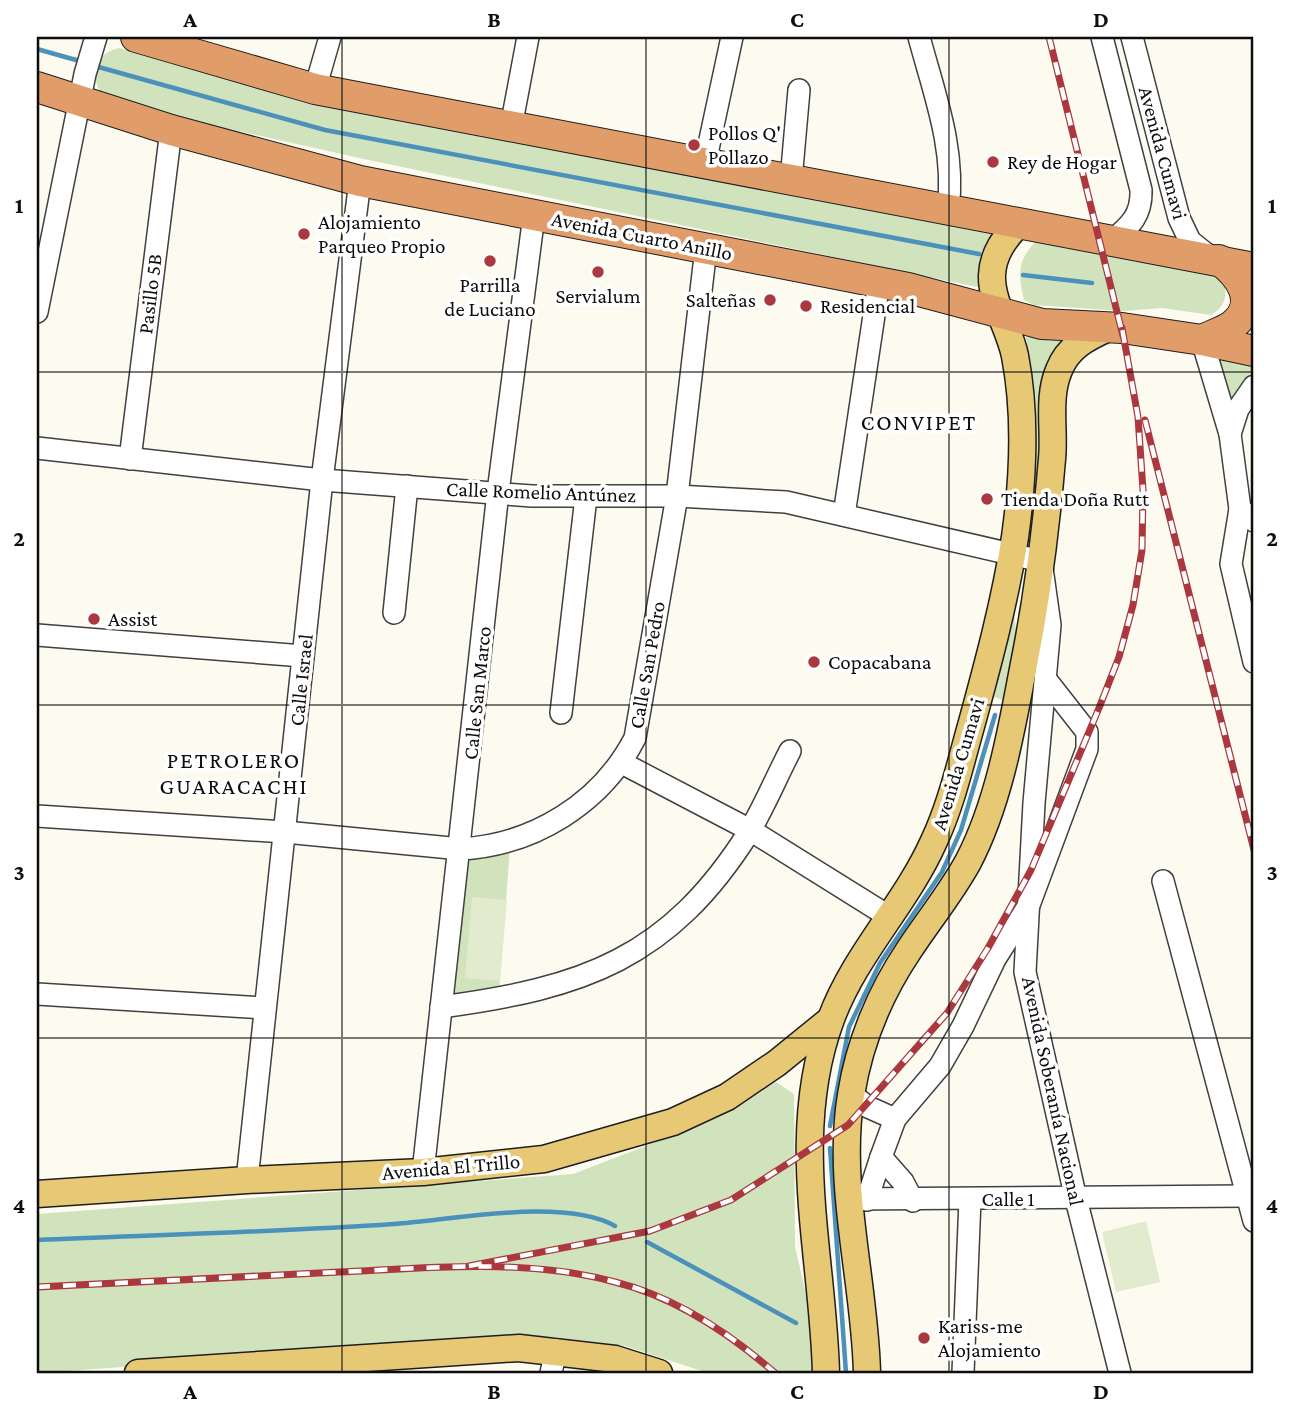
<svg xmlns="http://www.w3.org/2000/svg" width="1291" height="1410" font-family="'Crimson Pro',serif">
  <rect width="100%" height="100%" fill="#fdfaef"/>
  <g fill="#d1e3bd">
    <path d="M 119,48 L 300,100 L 995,233 C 982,251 977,266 982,288 L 364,159 L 108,102 C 89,82 90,55 119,48 Z"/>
    <path d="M 1040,237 L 1216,272 C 1231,285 1228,306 1211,315 L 1162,308 L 1123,311 L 1034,305 L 1024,300 C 1017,270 1018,259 1040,237 Z"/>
    <polygon points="1026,336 1069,342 1035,518 1030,519 1030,384"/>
    <path d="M 1215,352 L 1254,359 C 1254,374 1236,395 1228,409 Z"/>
    <polygon points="1014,611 1019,660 1010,702 991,696"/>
    <polygon points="510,847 499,992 454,996 451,992 468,860"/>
    <polygon points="776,1082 794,1094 795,1247 811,1315 815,1373 708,1373 625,1346 553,1337 37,1373 37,1214 573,1174 682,1132"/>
  </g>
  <g fill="#e2ebce">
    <polygon points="472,897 507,900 500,981 465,978"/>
    <polygon points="1146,1221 1160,1282 1116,1292 1102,1232"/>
  </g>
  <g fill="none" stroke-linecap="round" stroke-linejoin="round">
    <g stroke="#4b91bb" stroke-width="4.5">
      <polyline points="37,49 83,62"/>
      <polyline points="95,66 325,130 979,254"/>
      <polyline points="1023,275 1092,283"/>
      <polyline points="830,1126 849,1027 880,963 942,872 961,830 995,715"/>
      <polyline points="830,1148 846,1373"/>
      <path d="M 37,1240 C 156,1235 275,1232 394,1224 C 453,1220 563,1197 615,1226"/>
      <polyline points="647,1242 796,1323"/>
    </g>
    <g stroke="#404040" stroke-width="24">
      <g id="minor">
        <path d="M 919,37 C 934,93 956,150 948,209"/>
        <path d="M 1102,37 L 1141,190 C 1142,215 1130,226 1113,240"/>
        <polyline points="1132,37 1179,218 1190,241 1210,257"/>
        <polyline points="315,89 330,37"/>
        <polyline points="511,127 528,37"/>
        <polyline points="705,163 732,37"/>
        <polyline points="791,180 799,90"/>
        <polyline points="37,312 85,74 96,37"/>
        <polyline points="1202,340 1230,434 1240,509 1254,521"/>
        <polyline points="1230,434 1238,409 1254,386"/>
        <polyline points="37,448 322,480 532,496 677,496 786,502 1041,561 1050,625 1034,803 1025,972 1076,1199 1120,1373"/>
        <polyline points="130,459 171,130"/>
        <polyline points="1240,509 1231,564 1254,662"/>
        <polyline points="844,515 879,282"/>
        <polyline points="394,613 407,486"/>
        <polyline points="37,635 303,656"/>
        <polyline points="561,713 586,497"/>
        <polyline points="622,763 750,830 888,916"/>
        <path d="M 37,816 L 285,832 L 461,849 C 533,845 601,804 635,738 L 677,496 L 706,248"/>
        <polyline points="1163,881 1254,1221"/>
        <polyline points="37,994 264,1008"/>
        <path d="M 441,1007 C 583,988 669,959 749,832 C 764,807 776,778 790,751"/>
        <polyline points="851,1094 868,1107 895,1119 881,1157 903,1182 913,1201"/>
        <polyline points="895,1119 940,1066 963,1026 995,959 1029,905 1087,749 1087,732 1047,681"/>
        <polyline points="423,1172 498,492 534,215"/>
        <polyline points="247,1180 322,480 360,181"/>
        <polyline points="850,1199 1248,1196"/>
        <polyline points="867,1200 881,1157"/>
        <polyline points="551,1373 556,1350"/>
        <polyline points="963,1373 970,1199"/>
      </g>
    </g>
    <g stroke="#1e1e1e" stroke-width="29">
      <g id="major">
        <polyline points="37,1194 247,1180 423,1172 544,1159 673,1122 727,1097 777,1063 830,1020"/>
        <polyline points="138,1373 519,1348 615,1359 659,1373"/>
        <path d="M 826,1373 C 823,1255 788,1135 831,1019 C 855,954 906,904 934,841 C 951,805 960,765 971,726 C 988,664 1005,601 1015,537 C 1023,480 1026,413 1015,356 C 1010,330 991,302 992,275 C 993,253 1005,238 1019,223"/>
        <path d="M 867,1373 C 865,1282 836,1186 851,1095 C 859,1044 880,993 909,950 C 928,921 951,893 968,862 C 998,805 1011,733 1023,669 C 1037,600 1046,530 1052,459 C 1055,430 1047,398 1059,370 C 1068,347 1086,338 1108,328"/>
      </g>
    </g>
    <g stroke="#1e1e1e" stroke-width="32">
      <g id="highway">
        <polyline points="136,37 315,89 1254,268"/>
        <polyline points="37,87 171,130 360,181 908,288 1042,324 1122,328 1202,340 1254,351"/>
        <path d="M 1202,340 C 1212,335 1225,331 1233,325 C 1260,303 1240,275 1219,260"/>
      </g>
    </g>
    <use href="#minor" stroke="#fff" stroke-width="21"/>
    <use href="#major" stroke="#e7c975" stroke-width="26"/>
    <use href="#highway" stroke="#e19d69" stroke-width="30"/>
    <g stroke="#ab373f" stroke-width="7">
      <g id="rail">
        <polyline points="1049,37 1123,336"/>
        <polyline points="1145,420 1254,850"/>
        <polyline points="469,1266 650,1231 731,1200 848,1125 947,1013 988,948 1031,870 1099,708 1119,657 1133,605 1142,550 1143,490 1138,417 1122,328"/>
        <path d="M 37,1287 C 138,1282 239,1277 339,1272 C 430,1268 526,1258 615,1282 C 675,1297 728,1332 775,1373"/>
      </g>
    </g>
    <use href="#rail" stroke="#fff" stroke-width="4.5" stroke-dasharray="13" stroke-linecap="butt"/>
  </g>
  <path fill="none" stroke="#0d0d0d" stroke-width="2" stroke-opacity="0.55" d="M 342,37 L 342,1373M 646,37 L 646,1373M 949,37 L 949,1373M 37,372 L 1254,372M 37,705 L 1254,705M 37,1038 L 1254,1038"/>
  <g fill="#ab373f" stroke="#fff" stroke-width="2.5">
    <circle cx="694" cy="145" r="7"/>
    <circle cx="993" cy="162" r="7"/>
    <circle cx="304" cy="234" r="7"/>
    <circle cx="490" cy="261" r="7"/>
    <circle cx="598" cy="272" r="7"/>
    <circle cx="770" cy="300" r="7"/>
    <circle cx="806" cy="306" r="7"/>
    <circle cx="987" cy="499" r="7"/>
    <circle cx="94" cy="619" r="7"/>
    <circle cx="814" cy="662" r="7"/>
    <circle cx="924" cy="1338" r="7"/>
  </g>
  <g text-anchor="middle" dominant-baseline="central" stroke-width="7" stroke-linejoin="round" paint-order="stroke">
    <g font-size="21" fill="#0d0d0d" stroke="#fff" text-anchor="start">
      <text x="708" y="133">Pollos Q'<tspan x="708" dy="24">Pollazo</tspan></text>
      <text x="1007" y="162">Rey de Hogar</text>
      <text x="318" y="222">Alojamiento<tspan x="318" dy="24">Parqueo Propio</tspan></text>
      <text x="490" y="285" text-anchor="middle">Parrilla<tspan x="490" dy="24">de Luciano</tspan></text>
      <text x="598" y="296" text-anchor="middle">Servialum</text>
      <text x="756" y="300" text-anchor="end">Salteñas</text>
      <text x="820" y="306">Residencial</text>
      <text x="1001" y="499">Tienda Doña Rutt</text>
      <text x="108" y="619">Assist</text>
      <text x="828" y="662">Copacabana</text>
      <text x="938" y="1326">Kariss-me<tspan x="938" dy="24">Alojamiento</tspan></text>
    </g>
    <g font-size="21" fill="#0d0d0d" stroke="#fff">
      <text transform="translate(1163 153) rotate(75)">Avenida Cumavi</text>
      <text transform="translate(642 236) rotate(11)">Avenida Cuarto Anillo</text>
      <text transform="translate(150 294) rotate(-83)">Pasillo 5B</text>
      <text transform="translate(541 492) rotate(2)">Calle Romelio Antúnez</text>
      <text transform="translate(647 665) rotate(-80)">Calle San Pedro</text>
      <text transform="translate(301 680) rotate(-84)">Calle Israel</text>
      <text transform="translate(477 693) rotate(-84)">Calle San Marco</text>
      <text transform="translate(958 764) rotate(-73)">Avenida Cumavi</text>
      <text transform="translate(1053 1091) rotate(78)">Avenida Soberanía Nacional</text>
      <text transform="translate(451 1167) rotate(-5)">Avenida El Trillo</text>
      <text x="1008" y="1199">Calle 1</text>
    </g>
    <g font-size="23" letter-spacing="2" fill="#0d0d0d" stroke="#fff">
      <text x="919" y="422">CONVIPET</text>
      <text x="234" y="760">PETROLERO<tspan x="234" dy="26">GUARACACHI</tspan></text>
    </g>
  </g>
  <rect width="1291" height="1410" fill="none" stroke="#ffffff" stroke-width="77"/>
  <rect x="38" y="38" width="1214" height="1334" fill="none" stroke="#0d0d0d" stroke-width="2.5"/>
  <g font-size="23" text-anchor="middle" font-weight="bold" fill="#0d0d0d">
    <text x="190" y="27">A</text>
    <text x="494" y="27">B</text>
    <text x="797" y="27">C</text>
    <text x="1101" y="27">D</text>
    <text x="19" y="213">1</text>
    <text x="1272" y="213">1</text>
    <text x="19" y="546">2</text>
    <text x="1272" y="546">2</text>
    <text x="19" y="880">3</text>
    <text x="1272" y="880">3</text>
    <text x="19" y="1213">4</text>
    <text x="1272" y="1213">4</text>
    <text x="190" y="1399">A</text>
    <text x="494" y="1399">B</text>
    <text x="797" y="1399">C</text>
    <text x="1101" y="1399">D</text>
  </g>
</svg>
